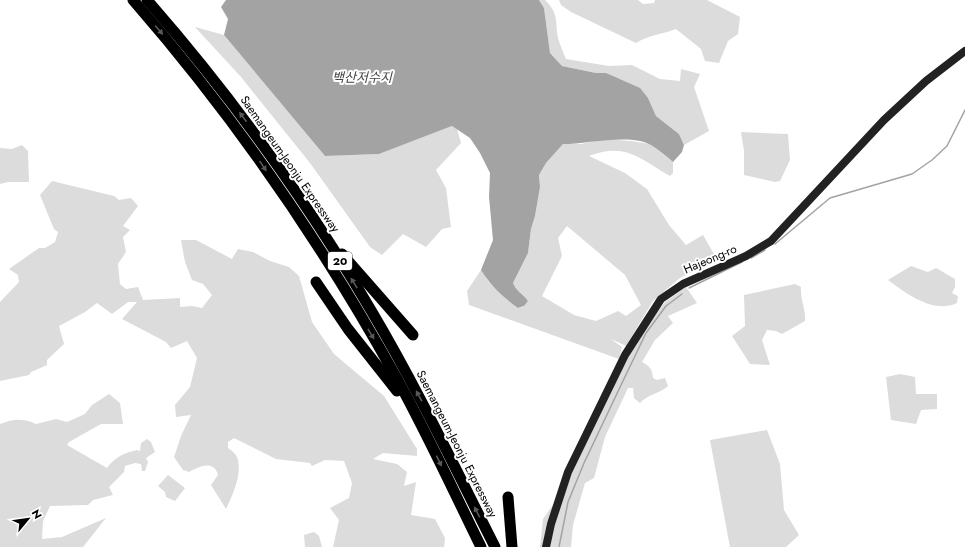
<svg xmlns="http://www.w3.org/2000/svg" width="965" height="547" font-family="Jost,'Noto Sans KR',sans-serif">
  <rect width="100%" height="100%" fill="#fff"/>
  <g fill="#dcdcdc" fill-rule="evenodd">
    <path d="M 539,0 L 545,0 C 559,13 555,22 558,38 C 560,45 563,52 566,59 L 609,66 L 632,65 L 660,79 L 680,81 L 681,69 L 700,74 L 694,87 L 709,131 L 684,145 L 679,134 L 656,116 L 648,98 L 606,73 L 596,73 L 562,66 L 550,53 L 544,8 Z"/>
    <path d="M 559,0 L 638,0 L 643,4 L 654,3 L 655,0 L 707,0 L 740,17 L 738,34 L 728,41 L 719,63 L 705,61 L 701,49 L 676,29 C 663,34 649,35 636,43 L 571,12 L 561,5 Z"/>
    <polygon points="195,27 224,35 325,156 379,154 452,126 457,129 461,143 436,170 446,188 451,227 442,229 426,247 403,234 382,255 370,247 310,163 241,77"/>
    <polygon points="741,132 788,134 790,160 780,181 775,182 744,175 744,151"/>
    <path d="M 605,139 L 631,141 L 650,144 L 673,162 L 673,173 L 670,176 C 639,158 625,142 589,156 L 625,173 L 647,189 L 669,225 L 686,245 L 703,235 L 718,261 L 681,277 L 653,301 L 626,346 L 611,339 L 622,347 L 619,359 L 469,305 L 467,291 L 481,270 L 488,281 L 518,308 L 523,307 L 528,301 C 523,294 516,291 513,283 L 528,253 L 531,229 L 535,216 L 540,187 L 539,175 L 546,163 L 563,144 L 581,144 ZM 567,226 L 625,275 L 641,305 L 626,316 L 618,311 L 596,321 L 574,315 L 542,296 L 562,256 L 558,238 Z"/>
    <polygon points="22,145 28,151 29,182 8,182 0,184 0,148 12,149"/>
    <path d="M 52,181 L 114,196 L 119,200 L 131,198 L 138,206 L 123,226 L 130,230 L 123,237 L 126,252 L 118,264 L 120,284 L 126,289 L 138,287 L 143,300 L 180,298 L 180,307 L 192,306 L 202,308 L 212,295 L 203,284 L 192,280 L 185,262 L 181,240 L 196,240 L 232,259 L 238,249 L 253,252 L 270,261 L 289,267 L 299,276 L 312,322 L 334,354 L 384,396 L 417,449 L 417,456 L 383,453 L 373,459 L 397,464 L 407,472 L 404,486 L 416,482 L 411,515 L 435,519 L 445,538 L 444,547 L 333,547 L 339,520 L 330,508 L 349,498 L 352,483 L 344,461 L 325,460 L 312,466 L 310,463 L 276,459 L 234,438 L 228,442 L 228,448 C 231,450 235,453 237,457 C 243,473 233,494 226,509 L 211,485 L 218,475 C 214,460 200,466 189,472 L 183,470 L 174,457 L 181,436 L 191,415 L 176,417 L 175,405 L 190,387 L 197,358 L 187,341 L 171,348 L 166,342 L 122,319 L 137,302 L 128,302 L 112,314 L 97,303 L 85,312 L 59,326 L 64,344 L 47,360 L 47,365 L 31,372 L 29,375 L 0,381 L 0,302 L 19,282 L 18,275 L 9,269 L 39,248 L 45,248 L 55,242 L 58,232 L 54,229 L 40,195 Z"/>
    <path d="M 911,266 L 928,272 L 936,268 L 955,279 L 955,287 L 952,293 L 958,296 L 957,303 C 933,314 907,294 888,280 Z"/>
    <path d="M 795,284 L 801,287 C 800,299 806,309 805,321 L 782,334 L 776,331 L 767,330 L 762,340 L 770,365 L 750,364 L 732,336 L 745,326 L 744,295 Z"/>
    <path d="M 686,287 L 697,303 L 668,316 L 673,323 L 655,340 L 642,362 C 650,366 652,369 653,378 L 657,380 L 665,378 L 668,386 C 659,394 648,394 640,403 L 634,398 L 633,388 L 628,388 L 605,437 L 594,478 L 585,483 L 573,525 L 571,547 L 540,547 L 543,519 L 564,489 L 630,354 L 646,327 L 665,302 Z"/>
    <polygon points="900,374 915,377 916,394 937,394 937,409 921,410 916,424 891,420 886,377"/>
    <path d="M 109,394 L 120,403 L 123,424 L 101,424 L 69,442 L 67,445 L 107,468 C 115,457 124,453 137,450 L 140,451 L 141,443 L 147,439 L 151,442 L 155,452 L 146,458 L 148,462 L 145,471 L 142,471 L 141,464 L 135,463 L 125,466 L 124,472 L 109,487 L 113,495 L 93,500 L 88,505 L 50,506 L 43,521 L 42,539 L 62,537 L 106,518 L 83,547 L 0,547 L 0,424 C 13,419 23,418 36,424 L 56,419 L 67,422 L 85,414 L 92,405 Z"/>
    <polygon points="767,430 780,464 784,510 799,535 786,547 730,547 710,440"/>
    <polygon points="168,475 185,488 175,501 166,497 165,492 158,486"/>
    <polygon points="314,532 319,536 322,547 305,547 304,535"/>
  </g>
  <path fill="#a3a3a3" d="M 226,0 L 539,0 L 544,8 L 550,53 L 562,66 L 596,73 L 606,73 L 640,88 L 648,98 L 656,116 L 679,134 L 684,145 L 682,152 L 673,162 C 666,156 659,150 651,145 C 632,133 586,144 563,144 L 546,163 L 539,175 L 540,187 L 535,216 L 531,229 L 528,253 L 513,283 C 516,291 523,294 528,301 L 524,306 L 518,308 C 503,297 490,285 481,270 L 493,240 L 489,197 L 490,173 L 480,153 L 470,138 L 452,126 L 379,154 L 325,156 L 224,35 L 228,19 L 221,7 Z"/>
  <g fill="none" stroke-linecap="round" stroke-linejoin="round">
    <g stroke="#a3a3a3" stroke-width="1.5">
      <polyline points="775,244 830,198 912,174 932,160 947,146 965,110"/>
      <polyline points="751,258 765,250"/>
      <polyline points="689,288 742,262"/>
      <polyline points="559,547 568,502 584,463 622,383 646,333 666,306 682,294"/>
    </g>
    <polyline stroke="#222" stroke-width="8" points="546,547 551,524 568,472 625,355 661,299 683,284 746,256 771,241 884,120 926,81 965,51"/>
    <g stroke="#000" stroke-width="11">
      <path d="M 133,0 C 234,116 322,243 396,377 C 427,433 453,490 481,547"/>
      <path d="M 147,0 C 232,97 307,201 372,312 C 417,388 455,468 495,547"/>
      <polyline points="342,254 413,335"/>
      <polyline points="316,282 348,329 397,391"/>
      <polyline points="508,497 512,547"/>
    </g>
  </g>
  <defs><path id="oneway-solid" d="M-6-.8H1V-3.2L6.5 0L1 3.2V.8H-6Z"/></defs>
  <g fill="#595959">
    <use href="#oneway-solid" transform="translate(159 30) rotate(49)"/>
    <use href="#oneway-solid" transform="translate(243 117) rotate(-127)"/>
    <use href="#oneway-solid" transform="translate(263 166) rotate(56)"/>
    <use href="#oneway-solid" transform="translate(354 283) rotate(-122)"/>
    <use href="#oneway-solid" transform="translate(371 334) rotate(59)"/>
    <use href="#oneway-solid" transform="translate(419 396) rotate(-119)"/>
    <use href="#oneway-solid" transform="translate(439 461) rotate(64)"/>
    <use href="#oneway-solid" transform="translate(477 512) rotate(-117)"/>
  </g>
  <g text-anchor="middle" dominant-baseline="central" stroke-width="4" stroke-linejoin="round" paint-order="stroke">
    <rect fill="#fff" stroke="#4c4c4c" stroke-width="1" x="328" y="252" width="24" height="18" rx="3"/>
    <g font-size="11" font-weight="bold" fill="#000">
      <text x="340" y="261">20</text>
    </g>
    <g font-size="12" fill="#000" stroke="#fff">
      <text transform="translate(290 164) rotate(55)">Saemangeum-Jeonju Expressway</text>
      <text transform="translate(710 259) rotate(-23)">Hajeong-ro</text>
      <text transform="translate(457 444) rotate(63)">Saemangeum-Jeonju Expressway</text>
    </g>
    <g font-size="13" font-style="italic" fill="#444" stroke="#fff">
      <text x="362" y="77">백산저수지</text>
    </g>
  </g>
  <g transform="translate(28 519) rotate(61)" stroke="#ffffff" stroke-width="3" paint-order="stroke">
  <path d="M0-3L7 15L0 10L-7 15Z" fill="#000000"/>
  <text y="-6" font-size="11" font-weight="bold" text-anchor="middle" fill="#000000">N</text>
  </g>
</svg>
